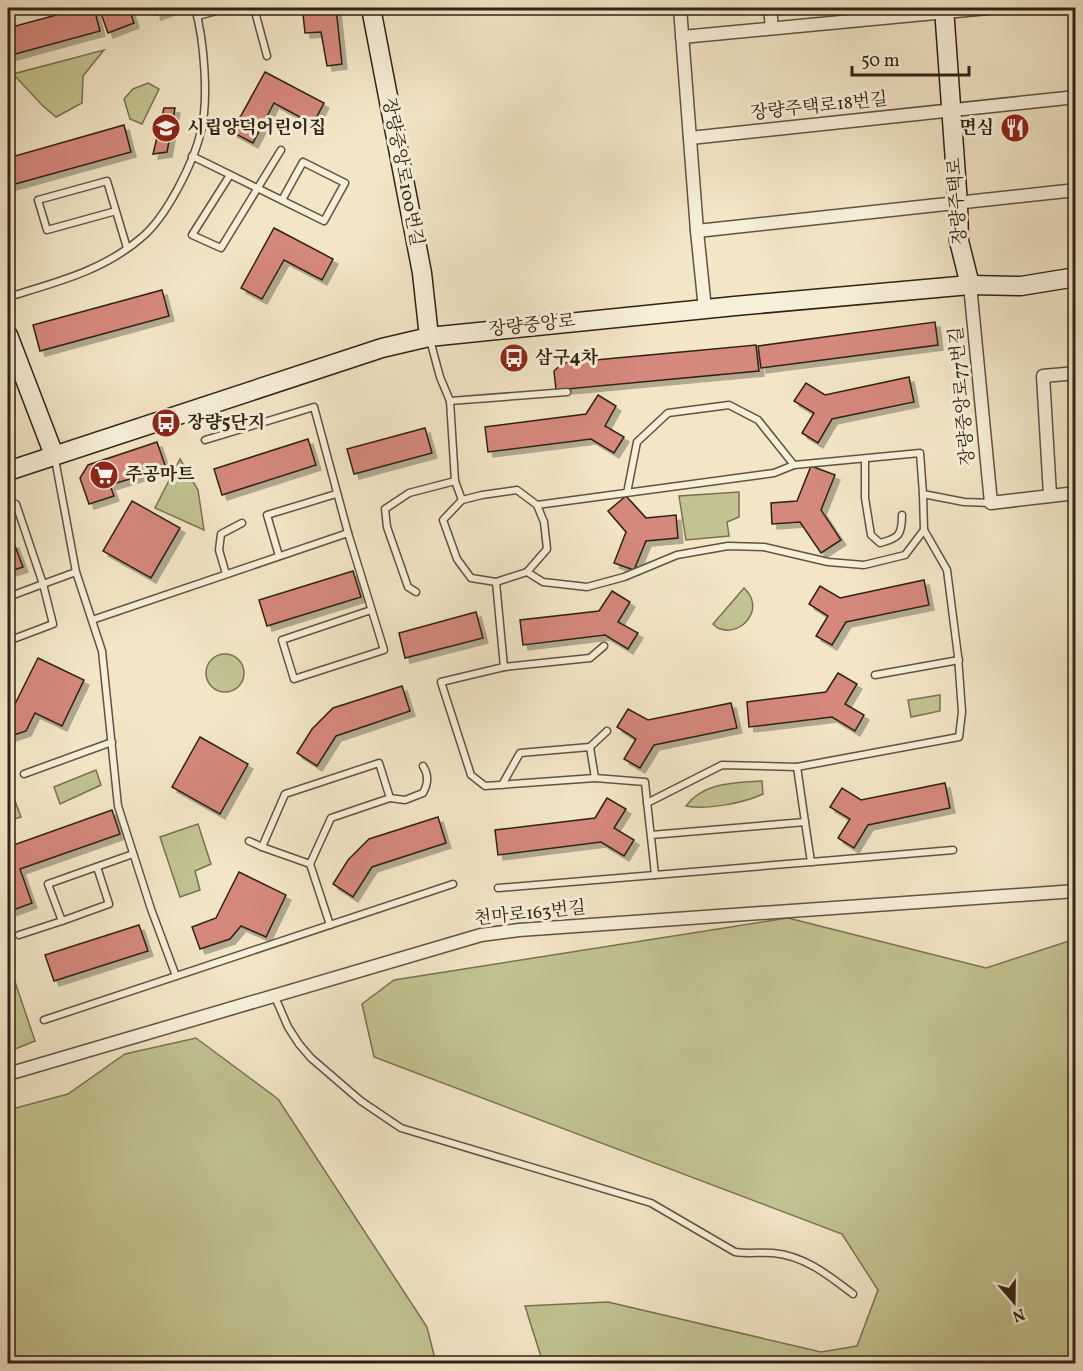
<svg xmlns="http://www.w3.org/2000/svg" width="1083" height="1371" font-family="Vollkorn,'Noto Serif KR',serif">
  <defs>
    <filter id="shadow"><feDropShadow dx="5" dy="5" stdDeviation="0" flood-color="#0004"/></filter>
  </defs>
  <rect width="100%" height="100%" fill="#f2e6c6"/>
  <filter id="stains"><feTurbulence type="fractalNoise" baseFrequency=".00333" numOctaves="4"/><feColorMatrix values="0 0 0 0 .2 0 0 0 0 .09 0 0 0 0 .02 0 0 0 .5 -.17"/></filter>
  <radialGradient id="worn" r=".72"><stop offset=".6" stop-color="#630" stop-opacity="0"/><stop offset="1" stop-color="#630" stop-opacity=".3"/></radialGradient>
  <g fill="#c2c390" stroke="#787252" stroke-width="1.5">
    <polygon points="104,50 83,76 82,103 56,117 43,106 13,74"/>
    <polygon points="148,83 159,89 142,124 130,119 124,99 133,89"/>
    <polygon points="180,459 198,490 204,530 155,508"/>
    <polygon points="739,492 739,517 727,522 729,536 686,540 679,496"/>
    <path d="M 744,588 C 766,608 742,636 721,629 C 718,629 715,626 713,624 Z"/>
    <circle cx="225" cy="673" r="19"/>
    <polygon points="940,695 940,711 911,717 908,700"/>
    <polygon points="96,770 101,785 60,804 54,787"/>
    <path d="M 762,781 L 763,794 C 744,803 707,810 686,806 C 704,782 734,783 762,781 Z"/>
    <polygon points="8,782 21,817 8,821"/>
    <polygon points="198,824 211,864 195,871 200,890 180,897 160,837"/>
    <polygon points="788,918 986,968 1075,939 1075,1363 543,1363 525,1306 608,1302 821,1352 857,1346 878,1290 842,1234 374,1057 362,1004 394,980"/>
    <polygon points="8,961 35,1041 8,1052"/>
    <polygon points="196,1038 278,1099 427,1327 436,1363 8,1363 8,1110 68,1094 125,1054"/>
  </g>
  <g fill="#d5887b" stroke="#2f2214" stroke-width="1.5" filter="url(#shadow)">
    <polygon points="82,8 94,8 100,31 8,56 8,28"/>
    <polygon points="99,8 129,8 134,23 108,33"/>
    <polygon points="154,8 175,8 156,15"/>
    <polygon points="336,8 342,64 327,66 321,32 305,33 303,14"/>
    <polygon points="265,72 324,103 313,124 274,103 253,143 232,132"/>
    <polygon points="164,108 175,108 167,152 153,154"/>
    <polygon points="124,125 131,152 8,186 8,158"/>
    <polygon points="274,228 333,259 322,280 284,260 262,299 241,288"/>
    <polygon points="162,290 169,316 40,351 33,325"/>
    <polygon points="935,322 938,345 761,368 758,346"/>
    <polygon points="756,345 759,371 556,390 554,371 563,363"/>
    <polygon points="909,377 914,402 832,419 818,443 802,433 814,413 794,401 806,383 825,395"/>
    <polygon points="598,395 616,406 605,426 624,437 614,453 591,439 488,452 485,427 586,414"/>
    <polygon points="425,428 432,453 354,474 347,449"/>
    <polygon points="308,439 316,465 222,495 214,469"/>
    <polygon points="157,442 166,468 110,485 114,496 89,504 80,478 88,465"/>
    <polygon points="811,466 835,475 821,510 841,540 821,553 800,522 772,524 771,503 797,501"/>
    <polygon points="626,496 646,518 676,515 678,538 646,541 634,570 614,563 626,532 608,511"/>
    <polygon points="132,501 180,528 151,578 103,551"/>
    <polygon points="14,543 23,567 8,572 8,545"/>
    <polygon points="353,571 361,597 267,626 259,600"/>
    <polygon points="924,580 929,605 846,622 832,645 816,636 828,616 809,604 820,586 840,598"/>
    <polygon points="612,591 630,602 618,622 638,633 628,649 605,635 523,645 520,620 599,611"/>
    <polygon points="476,612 483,638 405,658 399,633"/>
    <polygon points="38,658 84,680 62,726 35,713 26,731 8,737 8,709 14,706"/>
    <polygon points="838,673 857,684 845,704 864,715 855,731 832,717 749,727 747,702 826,692"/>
    <polygon points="402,686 410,711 336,736 317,766 297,753 312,729 333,708"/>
    <polygon points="731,703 737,728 654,745 640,768 624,759 636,739 617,727 628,709 648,720"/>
    <polygon points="200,737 248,764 220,814 172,787"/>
    <polygon points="945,783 950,808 868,825 854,848 838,838 850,819 830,807 842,788 861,800"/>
    <polygon points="607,798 626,809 614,828 634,840 624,856 601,842 498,855 495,830 595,818"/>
    <polygon points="112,810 120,834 20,869 32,903 8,912 8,847"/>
    <polygon points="438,817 446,843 372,867 353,897 333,884 348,860 369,839"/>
    <polygon points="239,872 286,895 266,937 241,926 230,939 200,949 192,927 216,918"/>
    <polygon points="139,925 148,951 54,981 45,955"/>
  </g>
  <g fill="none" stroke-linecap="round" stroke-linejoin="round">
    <g stroke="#605340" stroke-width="9">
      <g id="lane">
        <polyline points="254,8 267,56"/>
        <polyline points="198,16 227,8"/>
        <polyline points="192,156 324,221 345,183 303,162 282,200"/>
        <polyline points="230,175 192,235 221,248 281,150"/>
        <polyline points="116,211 47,230 38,200 107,181 127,248"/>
        <path d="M 8,297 C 54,283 103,271 141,238 C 166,218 194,162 201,131 C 209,99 204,39 195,8"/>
        <polyline points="430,340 440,377 450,401 455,481 462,500"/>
        <polyline points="450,401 567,392"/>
        <polyline points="55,459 76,572 102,651 118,806 151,909 176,976"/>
        <path d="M 865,459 L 865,498 L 871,535 L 880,543 C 899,538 902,535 902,515"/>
        <polyline points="794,465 920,453 923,494 964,502 991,503"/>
        <polygon points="517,490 537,505 544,522 547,549 527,572 496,582 471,578 457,559 443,520 462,500 482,495"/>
        <polyline points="537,505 774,473 794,465 758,420 729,405 668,413 637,442 627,493"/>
        <polyline points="8,507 16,504 43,584 76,572"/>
        <polyline points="348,533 384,650 294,679 282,640 371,610"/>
        <polyline points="279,556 267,515 336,494"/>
        <polyline points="527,572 543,582 587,587 624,577 677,555 728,546 764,547 828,562 864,565 905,555 924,530 923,494"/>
        <polyline points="226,574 219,550 221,534 242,523"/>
        <polyline points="496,582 504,667 441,682 471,775 485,786 595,778 590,747 520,753 502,785"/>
        <polyline points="416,592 408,587 387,527 385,509 409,493 455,481"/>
        <polyline points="8,597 43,584 53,624 8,641"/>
        <polyline points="92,620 348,533 314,407 205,440"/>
        <polyline points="504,667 590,658 604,646"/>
        <polyline points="875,675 959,660"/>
        <polyline points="590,747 607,731"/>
        <polyline points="24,774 112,742"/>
        <path d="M 595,778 L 645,782 C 648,813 652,844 655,875 L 811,862 L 805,822 L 651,835"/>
        <path d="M 390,798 L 405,800 L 423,793 C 428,784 429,775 423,766"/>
        <polyline points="647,803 722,765 797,767"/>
        <polyline points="805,822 797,767 959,737 962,712 958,656 947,570 924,530"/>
        <polyline points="249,841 262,847"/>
        <polyline points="811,862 953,850"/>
        <polyline points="310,864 331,818 390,798 379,763 285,794 262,847 310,864 330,925"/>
        <polyline points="498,888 655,875"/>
        <polyline points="62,921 109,904 97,867"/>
        <polyline points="19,935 62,921 48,884 133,854"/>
        <path d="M 275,997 L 288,1027 L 299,1044 L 311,1058 L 361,1101 L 401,1128 L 651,1203 L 735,1252 C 748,1254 760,1252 773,1253 C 805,1256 828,1275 853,1294"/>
        <polyline points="44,1020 453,884"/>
      </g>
    </g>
    <g stroke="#605340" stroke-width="15">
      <g id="street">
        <polyline points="680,8 697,231 705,309"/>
        <polyline points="770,8 772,28"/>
        <polyline points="854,8 855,20"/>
        <polyline points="682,37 988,8"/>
        <polyline points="690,138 1076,97"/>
        <polyline points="697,231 1076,190"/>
        <polyline points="970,285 991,503 1076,493"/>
        <polyline points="1050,495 1043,376 1076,373"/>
        <polyline points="8,1074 481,935 519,930 1076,891"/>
      </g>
    </g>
    <g stroke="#2f2214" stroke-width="21">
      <g id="secondary">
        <polyline points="371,8 422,273 429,337"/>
        <polyline points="944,8 958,204 959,241 970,285"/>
        <polyline points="8,335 54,455"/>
        <polyline points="8,471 382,348 429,337 735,306 970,285 1021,286 1076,277"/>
      </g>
    </g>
    <use href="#lane" stroke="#f7efda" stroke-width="6"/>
    <use href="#street" stroke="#f7efda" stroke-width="12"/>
    <use href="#secondary" stroke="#f7efda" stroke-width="18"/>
  </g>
  <defs>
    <g id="school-disc" transform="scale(1.5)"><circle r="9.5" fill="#8f2418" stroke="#f7efda"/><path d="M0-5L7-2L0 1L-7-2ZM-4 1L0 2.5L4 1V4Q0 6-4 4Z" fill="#fff"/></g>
    <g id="restaurant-disc" transform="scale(1.5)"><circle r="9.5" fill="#8f2418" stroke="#f7efda"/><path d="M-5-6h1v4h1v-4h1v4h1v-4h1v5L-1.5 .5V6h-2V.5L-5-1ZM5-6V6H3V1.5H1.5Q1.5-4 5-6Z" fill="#fff"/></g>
    <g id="bus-disc" transform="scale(1.5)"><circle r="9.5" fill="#8f2418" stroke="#f7efda"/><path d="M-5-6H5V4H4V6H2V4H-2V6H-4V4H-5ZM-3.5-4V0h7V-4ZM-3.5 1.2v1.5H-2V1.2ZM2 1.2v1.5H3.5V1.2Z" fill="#fff"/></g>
    <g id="supermarket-disc" transform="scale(1.5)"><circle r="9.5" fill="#8f2418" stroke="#f7efda"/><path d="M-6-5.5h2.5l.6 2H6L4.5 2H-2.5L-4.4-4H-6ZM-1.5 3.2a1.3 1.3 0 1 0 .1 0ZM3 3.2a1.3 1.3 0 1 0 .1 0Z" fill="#fff"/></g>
  </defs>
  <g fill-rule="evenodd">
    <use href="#school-disc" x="166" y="128"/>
    <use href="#restaurant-disc" x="1015" y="128"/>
    <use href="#bus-disc" x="514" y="358"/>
    <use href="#bus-disc" x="166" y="423"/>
    <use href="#supermarket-disc" x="104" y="475"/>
  </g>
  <g text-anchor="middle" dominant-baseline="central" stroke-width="6" stroke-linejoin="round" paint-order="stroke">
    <g font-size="18" fill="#2f2214" stroke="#f7efda">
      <text transform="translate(819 107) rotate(-6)">장량주택로18번길</text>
      <text transform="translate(402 172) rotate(79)">장량중앙로100번길</text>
      <text transform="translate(958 201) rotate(-94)">장량주택로</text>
      <text transform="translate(532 326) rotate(-6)">장량중앙로</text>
      <text transform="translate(963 396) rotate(-95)">장량중앙로77번길</text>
      <text transform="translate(530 914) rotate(-6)">천마로163번길</text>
    </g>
    <g font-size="18" font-weight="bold" fill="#2f2214" stroke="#f7efda" text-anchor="start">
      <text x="187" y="128">시립양덕어린이집</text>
      <text x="994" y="128" text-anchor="end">면심</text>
      <text x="535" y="358">삼구4차</text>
      <text x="187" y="423">장량5단지</text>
      <text x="125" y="475">주공마트</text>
    </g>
  </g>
  <rect width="1083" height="1371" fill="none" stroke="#f2e6c6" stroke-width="30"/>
  <rect x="9" y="9" width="1065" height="1353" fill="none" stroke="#2f2214" stroke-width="3"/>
  <rect x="15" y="15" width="1053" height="1341" fill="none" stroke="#2f2214" stroke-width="1.5"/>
  <g transform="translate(1014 1302) rotate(160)" stroke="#f7efda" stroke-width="4.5" paint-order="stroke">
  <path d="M0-4.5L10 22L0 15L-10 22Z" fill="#2f2214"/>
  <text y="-9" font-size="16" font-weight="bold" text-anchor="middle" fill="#2f2214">N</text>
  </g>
  <path d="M852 66v9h117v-9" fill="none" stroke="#2f2214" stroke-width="3"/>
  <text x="861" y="66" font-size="18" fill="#2f2214" stroke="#f7efda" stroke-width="4.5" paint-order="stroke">50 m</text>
  <rect width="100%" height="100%" filter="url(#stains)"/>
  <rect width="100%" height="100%" fill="url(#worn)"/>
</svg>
